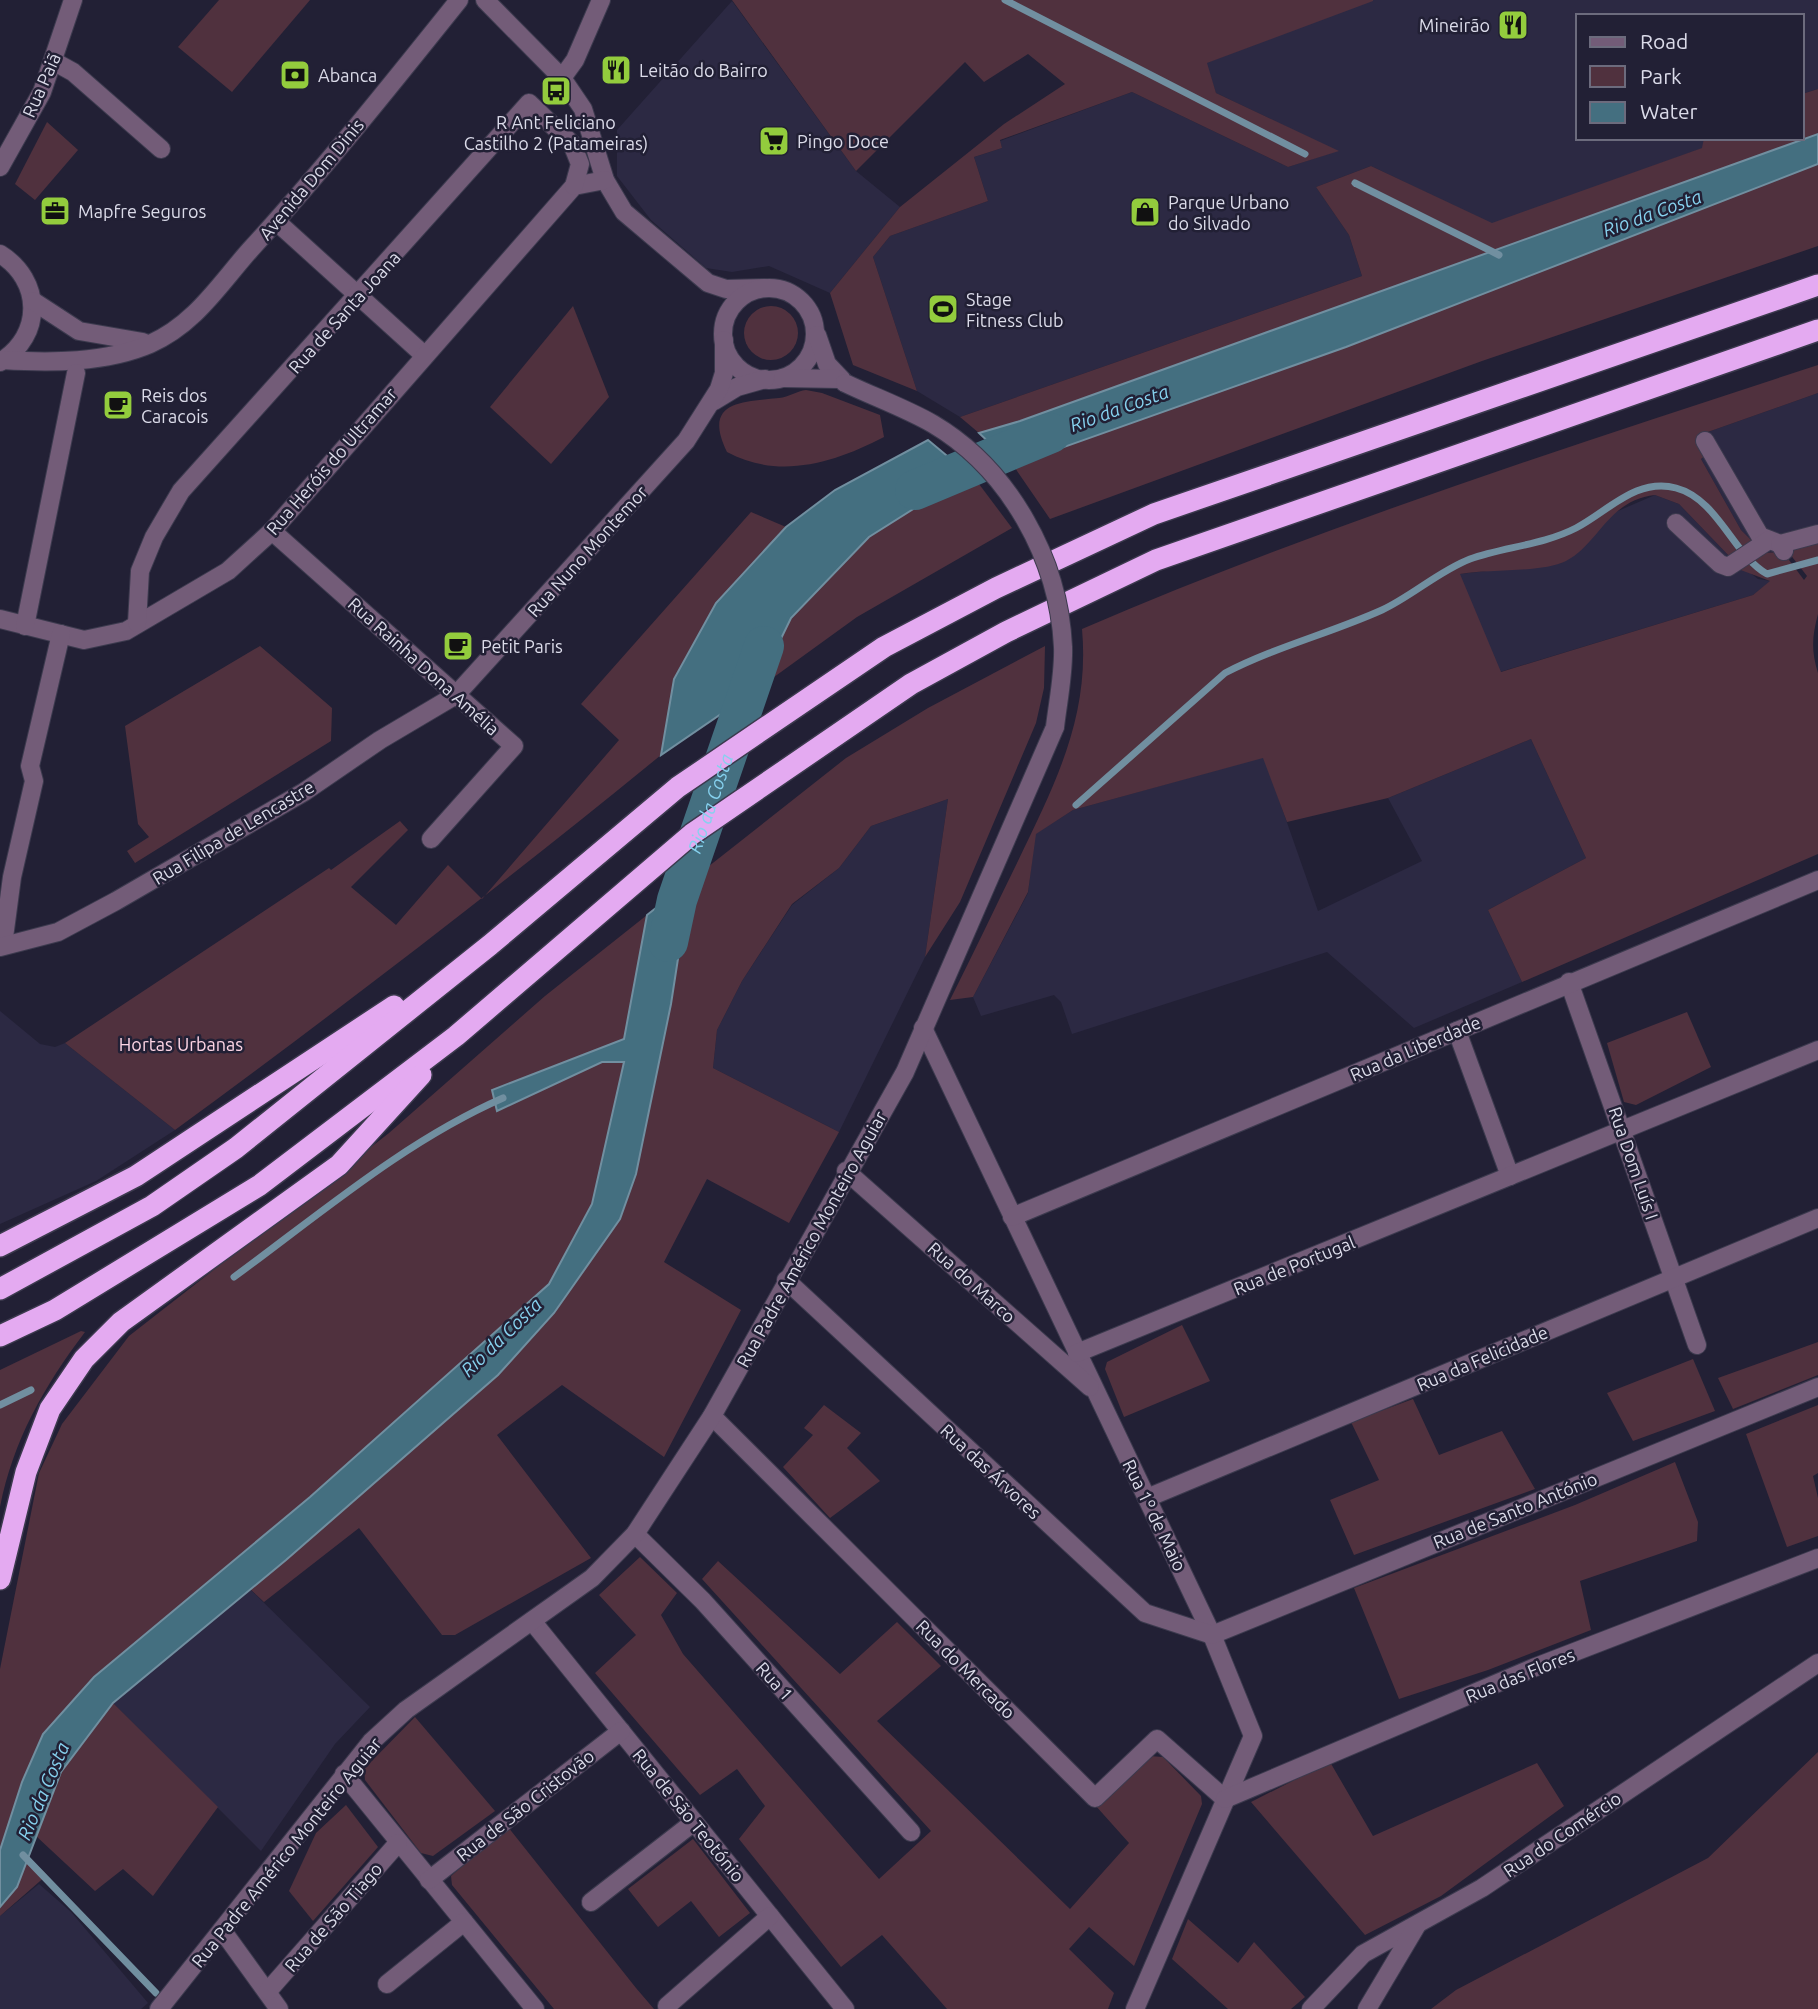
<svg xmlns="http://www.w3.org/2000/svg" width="1818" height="2009" font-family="Ubuntu,sans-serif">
  <rect width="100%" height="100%" fill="#222035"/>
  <g fill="#2c2943">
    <polygon points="1373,0 1818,0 1818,89 1802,94 1802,16 1578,16 1578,138 1704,138 1703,148 1492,224 1371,166 1316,187 1349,235 1362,276 960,417 917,391 873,257 890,236 988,201 974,157 1002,148 1000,141 1132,92 1288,167 1337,151 1216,93 1206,63"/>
    <polygon points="732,1 856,171 900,207 830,293 769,266 732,272 706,268 651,220 617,176 617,130"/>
    <polygon points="1818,393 1818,542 1783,552 1761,553 1741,530 1701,459 1715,448 1705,433"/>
    <polygon points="1655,495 1679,504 1731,558 1758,579 1771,581 1753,595 1500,672 1459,574 1561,563 1581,550 1611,514"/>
    <polygon points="1531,739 1586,858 1488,910 1522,982 1414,1028 1327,952 1072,1034 1061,1002 1054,995 981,1016 973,997 1028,893 1035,834 1073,810 1264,757 1318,911 1422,861 1388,798"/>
    <polygon points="948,799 925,957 839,1132 713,1068 717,1030 742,981 792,905 839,868 871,826"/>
    <polygon points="0,1011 40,1044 55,1047 65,1043 175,1130 96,1181 0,1224"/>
    <polygon points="249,1588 370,1707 335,1744 261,1851 113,1703"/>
    <polygon points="39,1884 71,1912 148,2003 141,2009 0,2009 0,1916"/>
  </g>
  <g fill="#50313e">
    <polygon points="219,0 310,0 232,92 178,47"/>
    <polygon points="732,0 1373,0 1373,1 1207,63 1216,93 1339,151 1288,167 1132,92 1000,140 1002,148 974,157 988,201 890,236 873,257 917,391 853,365 830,293 900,207 1004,124 1065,84 1028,54 984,82 965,62 856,171"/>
    <polygon points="1818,89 1818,134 1020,421 979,433 960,417 1362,276 1349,235 1316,187 1371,166 1492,223 1702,148 1704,138 1802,138 1802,94"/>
    <polygon points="47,122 78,150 35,200 15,184"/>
    <polygon points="1818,164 1818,246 1482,361 1050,519 1013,465 1346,347"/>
    <polygon points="573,306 609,397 551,464 490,407"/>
    <circle cx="771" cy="333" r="27"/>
    <path d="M 1818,365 L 1818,393 L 1705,433 L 1715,448 L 1701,459 L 1741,530 L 1754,543 L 1731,558 L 1679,504 L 1655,495 C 1608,500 1599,544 1566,561 C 1542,573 1488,569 1460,574 L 1501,672 L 1753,595 L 1770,581 L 1738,569 L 1761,553 L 1783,552 L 1804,580 L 1807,576 L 1786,549 L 1818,542 C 1818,562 1818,597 1818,614 C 1812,636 1811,651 1818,673 L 1818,854 L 1522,982 L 1488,910 L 1586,858 L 1531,739 L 1388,798 L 1287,822 L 1263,758 L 1073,810 L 1036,834 L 1028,892 L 973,997 L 950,1000 C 973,954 995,908 1018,861 C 1055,784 1090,717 1082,629 C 1321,526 1571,446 1818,365 Z"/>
    <path d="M 806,390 L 822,393 L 880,415 L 884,437 C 834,463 779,480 727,452 C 702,401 742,402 779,398 C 789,397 797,391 806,390 Z"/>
    <polygon points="976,480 1012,528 857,617 756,690 791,618 869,537 915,508"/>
    <path d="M 751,512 L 786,527 L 716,603 L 674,679 L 661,755 C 502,885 340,1009 175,1130 L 65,1043 L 329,868 L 331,870 L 400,821 L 408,830 L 351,887 L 396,925 L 448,865 L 482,899 L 619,740 L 581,704 Z"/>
    <polygon points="260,646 332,708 331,741 135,863 127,851 149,837 138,824 125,726"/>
    <polygon points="1045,646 1044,688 1036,723 960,902 925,957 948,799 871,826 839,868 792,904 742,981 717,1030 713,1068 839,1132 789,1223 707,1179 664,1262 741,1310 664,1457 562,1385 497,1435 591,1558 455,1635 442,1635 359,1528 264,1602 249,1588 286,1560 473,1352 310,1497 94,1677 43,1734 22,1782 0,1850 0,1669 39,1473 62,1424 129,1336 389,1133 545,996 647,915 624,1039 492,1090 498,1111 602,1062 624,1062 592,1204 549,1284 636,1174 671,1004 690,881 846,758 928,708"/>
    <polygon points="1687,1012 1711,1067 1636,1105 1624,1102 1607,1043"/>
    <polygon points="1182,1325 1210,1381 1124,1417 1105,1369 1107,1362"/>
    <path d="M 81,1331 L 85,1332 C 44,1386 13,1441 0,1507 L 0,1370 Z"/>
    <polygon points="1818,1342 1818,1375 1733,1409 1718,1378"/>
    <polygon points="1693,1359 1715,1411 1633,1441 1607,1393"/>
    <polygon points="1413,1399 1439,1455 1502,1431 1535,1489 1354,1555 1330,1500 1379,1480 1351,1422"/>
    <polygon points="824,1405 861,1433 847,1448 880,1481 830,1518 783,1467 813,1435 804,1428"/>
    <polygon points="1818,1405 1818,1473 1813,1476 1818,1498 1818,1536 1787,1547 1746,1434"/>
    <polygon points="1675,1462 1698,1522 1697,1541 1580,1581 1591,1630 1488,1670 1399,1699 1354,1588 1575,1505"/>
    <polygon points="640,1557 677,1593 661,1615 683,1654 879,1879 931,1831 702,1579 718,1561 840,1674 897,1622 941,1666 877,1721 1070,1909 1129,1843 1095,1805 1149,1756 1163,1757 1201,1796 1202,1804 1134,1966 1089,1927 1069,1949 1114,1993 1108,2009 947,2009 882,1935 841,1967 739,1839 765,1806 737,1769 700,1795 595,1673 636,1635 599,1595"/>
    <polygon points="113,1703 218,1807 153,1896 123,1869 95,1891 36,1836 61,1772"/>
    <polygon points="415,1717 495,1811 433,1856 421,1853 365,1780 364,1769"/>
    <polygon points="1818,1752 1818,2009 1431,2009 1456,1990 1708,1858"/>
    <polygon points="1330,1762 1373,1836 1537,1763 1564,1806 1441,1896 1365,1935 1251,1802"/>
    <polygon points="346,1805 378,1847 313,1921 289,1891 316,1833"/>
    <polygon points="508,1827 636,1988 654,2009 554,2009 452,1885 451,1876"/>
    <polygon points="693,1839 750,1913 719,1937 691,1901 658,1927 628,1889"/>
    <polygon points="29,1857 47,1875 0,1916 0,1907 17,1887"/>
    <polygon points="1188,1919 1238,1963 1254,1942 1305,1997 1291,2009 1228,2009 1172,1959"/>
  </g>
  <g fill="#446f80" stroke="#718fa0" stroke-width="2">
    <polygon points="1818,134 1818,164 1346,347 1013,465 979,433 1020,421"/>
    <polygon points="928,440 976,480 915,508 869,537 791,618 756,690 661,755 674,679 716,603 786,527 835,490"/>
    <polygon points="690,881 671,1004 636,1174 620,1219 554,1313 498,1375 286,1560 113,1703 61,1772 17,1887 0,1907 0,1850 22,1782 43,1734 94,1677 310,1497 549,1284 592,1204 624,1062 602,1062 497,1111 492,1090 624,1039 647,915"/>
  </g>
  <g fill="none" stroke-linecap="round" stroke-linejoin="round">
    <g stroke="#718fa0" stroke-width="7">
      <polyline points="1005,0 1305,154"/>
      <polyline points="1355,183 1499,255"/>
      <path d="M 1076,805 L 1225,673 C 1275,647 1331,633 1382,610 C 1412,596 1439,571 1470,559 C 1504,547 1543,545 1576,528 C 1607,512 1637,477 1676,488 C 1718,499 1734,556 1767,574 L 1818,560"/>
      <path d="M 234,1277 C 320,1214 405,1141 503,1098"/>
      <polyline points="0,1405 31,1390"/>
      <polyline points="23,1855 156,1993"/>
    </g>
    <g stroke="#446f80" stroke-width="40">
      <polyline points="915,490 1051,433"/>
      <path id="s1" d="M 668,942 L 677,900 L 764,646"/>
    </g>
    <g stroke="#3c3a4e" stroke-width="20">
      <g id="minor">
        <polyline points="485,0 562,78 583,109 605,180 624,212 708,283 726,289 765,288"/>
        <polyline points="53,61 73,72 161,149"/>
        <polyline points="562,78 575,60 601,0"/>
        <polyline points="0,167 42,92 73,0"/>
        <polyline points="277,222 424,355"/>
        <path d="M 0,254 C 42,280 44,335 0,362"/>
        <circle cx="769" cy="334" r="46"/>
        <polyline points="33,301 79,331 143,342"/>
        <polyline points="817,335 827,364 845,383"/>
        <path d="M 3,360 C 50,363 106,363 150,344 C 195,324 219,285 250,250 C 323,170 391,85 459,0"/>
        <polyline points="783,378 839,379"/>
        <polyline points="714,401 737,387 765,379"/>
        <polyline points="1705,441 1760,536 1780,544"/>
        <polyline points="1676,523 1720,564 1728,567 1769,540"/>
        <polyline points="272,531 514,746 431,839"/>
        <polyline points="1784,551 1780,544 1818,534"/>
        <polyline points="0,619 84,640 126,631 228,571 272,531 574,186 605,180"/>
        <polyline points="137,623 140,571 154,537 181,491 529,103 572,144 580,164 574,186"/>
        <polyline points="25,626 76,373"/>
        <polyline points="3,945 12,877 34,781 30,766 61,634"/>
        <polyline points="0,947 58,932 116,901 304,792 380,740 456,695 686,441 719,389 724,373 724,340"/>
        <polyline points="1569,982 1697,1345"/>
        <polyline points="923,1028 1212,1635 1253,1736 1135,2009"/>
        <polyline points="1457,1031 1510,1176"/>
        <polyline points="846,1171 1090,1387"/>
        <polyline points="1012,1217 1818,880"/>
        <polyline points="786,1280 1145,1613 1212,1635 1818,1387"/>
        <polyline points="1077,1353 1818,1050"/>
        <polyline points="712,1416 1095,1798 1157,1739 1225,1799"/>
        <polyline points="1147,1498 1818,1218"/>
        <polyline points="635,1534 703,1601 911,1832"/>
        <polyline points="532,1621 845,2009"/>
        <polyline points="344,1774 535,2009"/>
        <polyline points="1225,1799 1533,1668 1818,1558"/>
        <polyline points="429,1880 621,1731"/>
        <polyline points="591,1902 694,1822"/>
        <polyline points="222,1930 279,2009"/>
        <polyline points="387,1984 464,1922"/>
        <polyline points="268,1991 398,1843"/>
        <polyline points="667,2006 770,1916"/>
        <polyline points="159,2009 371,1742 406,1710 592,1578 635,1534 712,1416 905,1072 1055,727"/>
        <polyline points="1311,2009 1363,1954 1482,1888 1818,1663"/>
        <polyline points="1367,2009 1417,1925"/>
      </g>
    </g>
    <g stroke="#3c3a4e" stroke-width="24">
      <g id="highway">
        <polyline points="0,1246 136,1176 394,1006"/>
        <polyline points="0,1289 152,1206 236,1148 490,945 678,787 884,647 996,588 1154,514 1818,285"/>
        <polyline points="0,1336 55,1310 260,1185 456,1036 692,834 911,684 1006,632 1156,560 1818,330"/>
        <polyline points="0,1579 26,1472 50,1409 84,1359 121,1322 339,1165 421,1075"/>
      </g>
    </g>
    <use href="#minor" stroke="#735c78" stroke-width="18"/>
    <use href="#highway" stroke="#e4aaf1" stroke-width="21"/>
    <g stroke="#3c3a4e" stroke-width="20" stroke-linecap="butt">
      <path id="minor-bridge" d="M 845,383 C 874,397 905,408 933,424 C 1009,469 1059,559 1063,647 C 1064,673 1058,701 1055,727"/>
    </g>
    <use href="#minor-bridge" stroke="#735c78" stroke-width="18"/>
  </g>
  <defs>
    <g id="restaurant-square" transform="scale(1.575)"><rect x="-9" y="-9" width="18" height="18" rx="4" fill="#93cc3d" stroke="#222035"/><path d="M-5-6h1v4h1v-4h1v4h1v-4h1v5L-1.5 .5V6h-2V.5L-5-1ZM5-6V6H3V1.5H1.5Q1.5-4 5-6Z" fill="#111"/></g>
    <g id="bank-square" transform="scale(1.575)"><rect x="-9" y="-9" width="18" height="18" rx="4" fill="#93cc3d" stroke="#222035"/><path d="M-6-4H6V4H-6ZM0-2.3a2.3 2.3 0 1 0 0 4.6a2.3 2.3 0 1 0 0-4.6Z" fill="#111"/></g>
    <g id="bus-square" transform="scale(1.575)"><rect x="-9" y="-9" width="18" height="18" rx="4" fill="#93cc3d" stroke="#222035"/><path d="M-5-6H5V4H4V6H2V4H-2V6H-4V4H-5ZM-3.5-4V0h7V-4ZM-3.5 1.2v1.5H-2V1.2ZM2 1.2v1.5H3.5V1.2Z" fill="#111"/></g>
    <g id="supermarket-square" transform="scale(1.575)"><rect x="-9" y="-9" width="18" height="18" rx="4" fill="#93cc3d" stroke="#222035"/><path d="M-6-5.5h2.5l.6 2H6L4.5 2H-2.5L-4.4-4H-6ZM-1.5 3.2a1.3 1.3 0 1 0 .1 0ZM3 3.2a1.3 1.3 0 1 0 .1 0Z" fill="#111"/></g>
    <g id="office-square" transform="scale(1.575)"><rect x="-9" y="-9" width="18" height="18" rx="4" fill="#93cc3d" stroke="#222035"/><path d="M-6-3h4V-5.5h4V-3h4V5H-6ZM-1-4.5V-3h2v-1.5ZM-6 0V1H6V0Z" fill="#111"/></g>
    <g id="shop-square" transform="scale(1.575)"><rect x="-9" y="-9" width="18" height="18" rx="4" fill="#93cc3d" stroke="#222035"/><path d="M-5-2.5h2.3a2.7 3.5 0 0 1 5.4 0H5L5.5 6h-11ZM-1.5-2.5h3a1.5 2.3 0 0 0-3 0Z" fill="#111"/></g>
    <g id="stadium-square" transform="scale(1.575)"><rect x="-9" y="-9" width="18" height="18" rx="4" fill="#93cc3d" stroke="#222035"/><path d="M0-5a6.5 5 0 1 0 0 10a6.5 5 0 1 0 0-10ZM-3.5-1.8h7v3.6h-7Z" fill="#111"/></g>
    <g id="cafe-square" transform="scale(1.575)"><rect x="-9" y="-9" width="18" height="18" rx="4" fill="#93cc3d" stroke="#222035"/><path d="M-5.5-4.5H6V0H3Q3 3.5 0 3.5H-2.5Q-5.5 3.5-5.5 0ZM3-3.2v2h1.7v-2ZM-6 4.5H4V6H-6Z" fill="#111"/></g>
  </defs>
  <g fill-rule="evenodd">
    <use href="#restaurant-square" x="1513" y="25"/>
    <use href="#restaurant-square" x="616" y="70"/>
    <use href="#bank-square" x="295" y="75"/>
    <use href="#bus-square" x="556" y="91"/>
    <use href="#supermarket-square" x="774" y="141"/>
    <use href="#office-square" x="55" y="211"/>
    <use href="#shop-square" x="1145" y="212"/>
    <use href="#stadium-square" x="943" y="309"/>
    <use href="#cafe-square" x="118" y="405"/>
    <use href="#cafe-square" x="458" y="646"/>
  </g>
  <g text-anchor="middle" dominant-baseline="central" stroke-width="5" stroke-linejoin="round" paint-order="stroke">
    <g font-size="18" fill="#dbdbe9" stroke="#222035" text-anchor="start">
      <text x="1490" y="25" text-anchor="end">Mineirão</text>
      <text x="639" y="70">Leitão do Bairro</text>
      <text x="318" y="75">Abanca</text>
      <text x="556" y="122" text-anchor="middle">R Ant Feliciano<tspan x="556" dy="21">Castilho 2 (Patameiras)</tspan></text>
      <text x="797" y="141">Pingo Doce</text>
      <text x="1168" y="202">Parque Urbano<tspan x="1168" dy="21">do Silvado</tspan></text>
      <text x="78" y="211">Mapfre Seguros</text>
      <text x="966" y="299">Stage<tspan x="966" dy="21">Fitness Club</tspan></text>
      <text x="141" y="395">Reis dos<tspan x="141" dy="21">Caracois</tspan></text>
      <text x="481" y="646">Petit Paris</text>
    </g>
    <g font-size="18" fill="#dbdbe9" stroke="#222035">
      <text transform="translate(41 85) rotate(-66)">Rua Paiã</text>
      <text transform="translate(311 179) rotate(-50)">Avenida Dom Dinis</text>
      <text transform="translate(344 312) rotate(-48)">Rua de Santa Joana</text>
      <text transform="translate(331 461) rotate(-49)">Rua Heróis do Ultramar</text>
      <text transform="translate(587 551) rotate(-48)">Rua Nuno Montemor</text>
      <text transform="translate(424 666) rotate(42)">Rua Rainha Dona Amélia</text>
      <text transform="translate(233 832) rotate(-31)">Rua Filipa de Lencastre</text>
      <text transform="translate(1415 1048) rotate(-23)">Rua da Liberdade</text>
      <text transform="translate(1634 1163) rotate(71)">Rua Dom Luís I</text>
      <text transform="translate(811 1239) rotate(-61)">Rua Padre Américo Monteiro Aguiar</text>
      <text transform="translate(1294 1265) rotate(-22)">Rua de Portugal</text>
      <text transform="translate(972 1282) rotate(42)">Rua do Marco</text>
      <text transform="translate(1482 1358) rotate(-23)">Rua da Felicidade</text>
      <text transform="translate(991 1471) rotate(43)">Rua das Árvores</text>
      <text transform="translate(1515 1510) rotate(-22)">Rua de Santo António</text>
      <text transform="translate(1155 1515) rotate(64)">Rua 1º de Maio</text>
      <text transform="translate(966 1669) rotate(45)">Rua do Mercado</text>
      <text transform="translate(1520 1675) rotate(-22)">Rua das Flores</text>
      <text transform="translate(775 1681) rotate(48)">Rua 1</text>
      <text transform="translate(525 1805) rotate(-38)">Rua de São Cristovão</text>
      <text transform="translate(689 1815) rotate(51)">Rua de São Teotónio</text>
      <text transform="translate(1562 1834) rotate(-34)">Rua do Comércio</text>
      <text transform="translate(286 1852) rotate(-51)">Rua Padre Américo Monteiro Aguiar</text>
      <text transform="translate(333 1917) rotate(-49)">Rua de São Tiago</text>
    </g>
    <g font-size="18" fill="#fdd4e4" stroke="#222035">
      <text x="181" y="1044">Hortas Urbanas</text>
    </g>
    <g font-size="19" font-style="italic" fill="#86d1ee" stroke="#222035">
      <text transform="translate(1652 213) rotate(-20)">Rio da Costa</text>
      <text transform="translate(1119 408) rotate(-20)">Rio da Costa</text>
      <text stroke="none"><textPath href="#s1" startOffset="145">Rio da Costa</textPath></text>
      <text transform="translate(501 1337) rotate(-44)">Rio da Costa</text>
      <text transform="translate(43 1791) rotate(-67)">Rio da Costa</text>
    </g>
  </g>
  <rect x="1576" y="14" width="228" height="126" fill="#222035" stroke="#6c6b7d" stroke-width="2"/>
  <rect x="1590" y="37" width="35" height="10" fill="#735c78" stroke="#6c6b7d" stroke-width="2"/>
  <text x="1640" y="49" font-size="21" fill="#dbdbe9">Road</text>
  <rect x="1590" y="66" width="35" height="21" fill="#50313e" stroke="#6c6b7d" stroke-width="2"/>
  <text x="1640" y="84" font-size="21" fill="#dbdbe9">Park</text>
  <rect x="1590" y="102" width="35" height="21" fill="#446f80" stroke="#6c6b7d" stroke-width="2"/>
  <text x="1640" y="119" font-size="21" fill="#dbdbe9">Water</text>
</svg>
